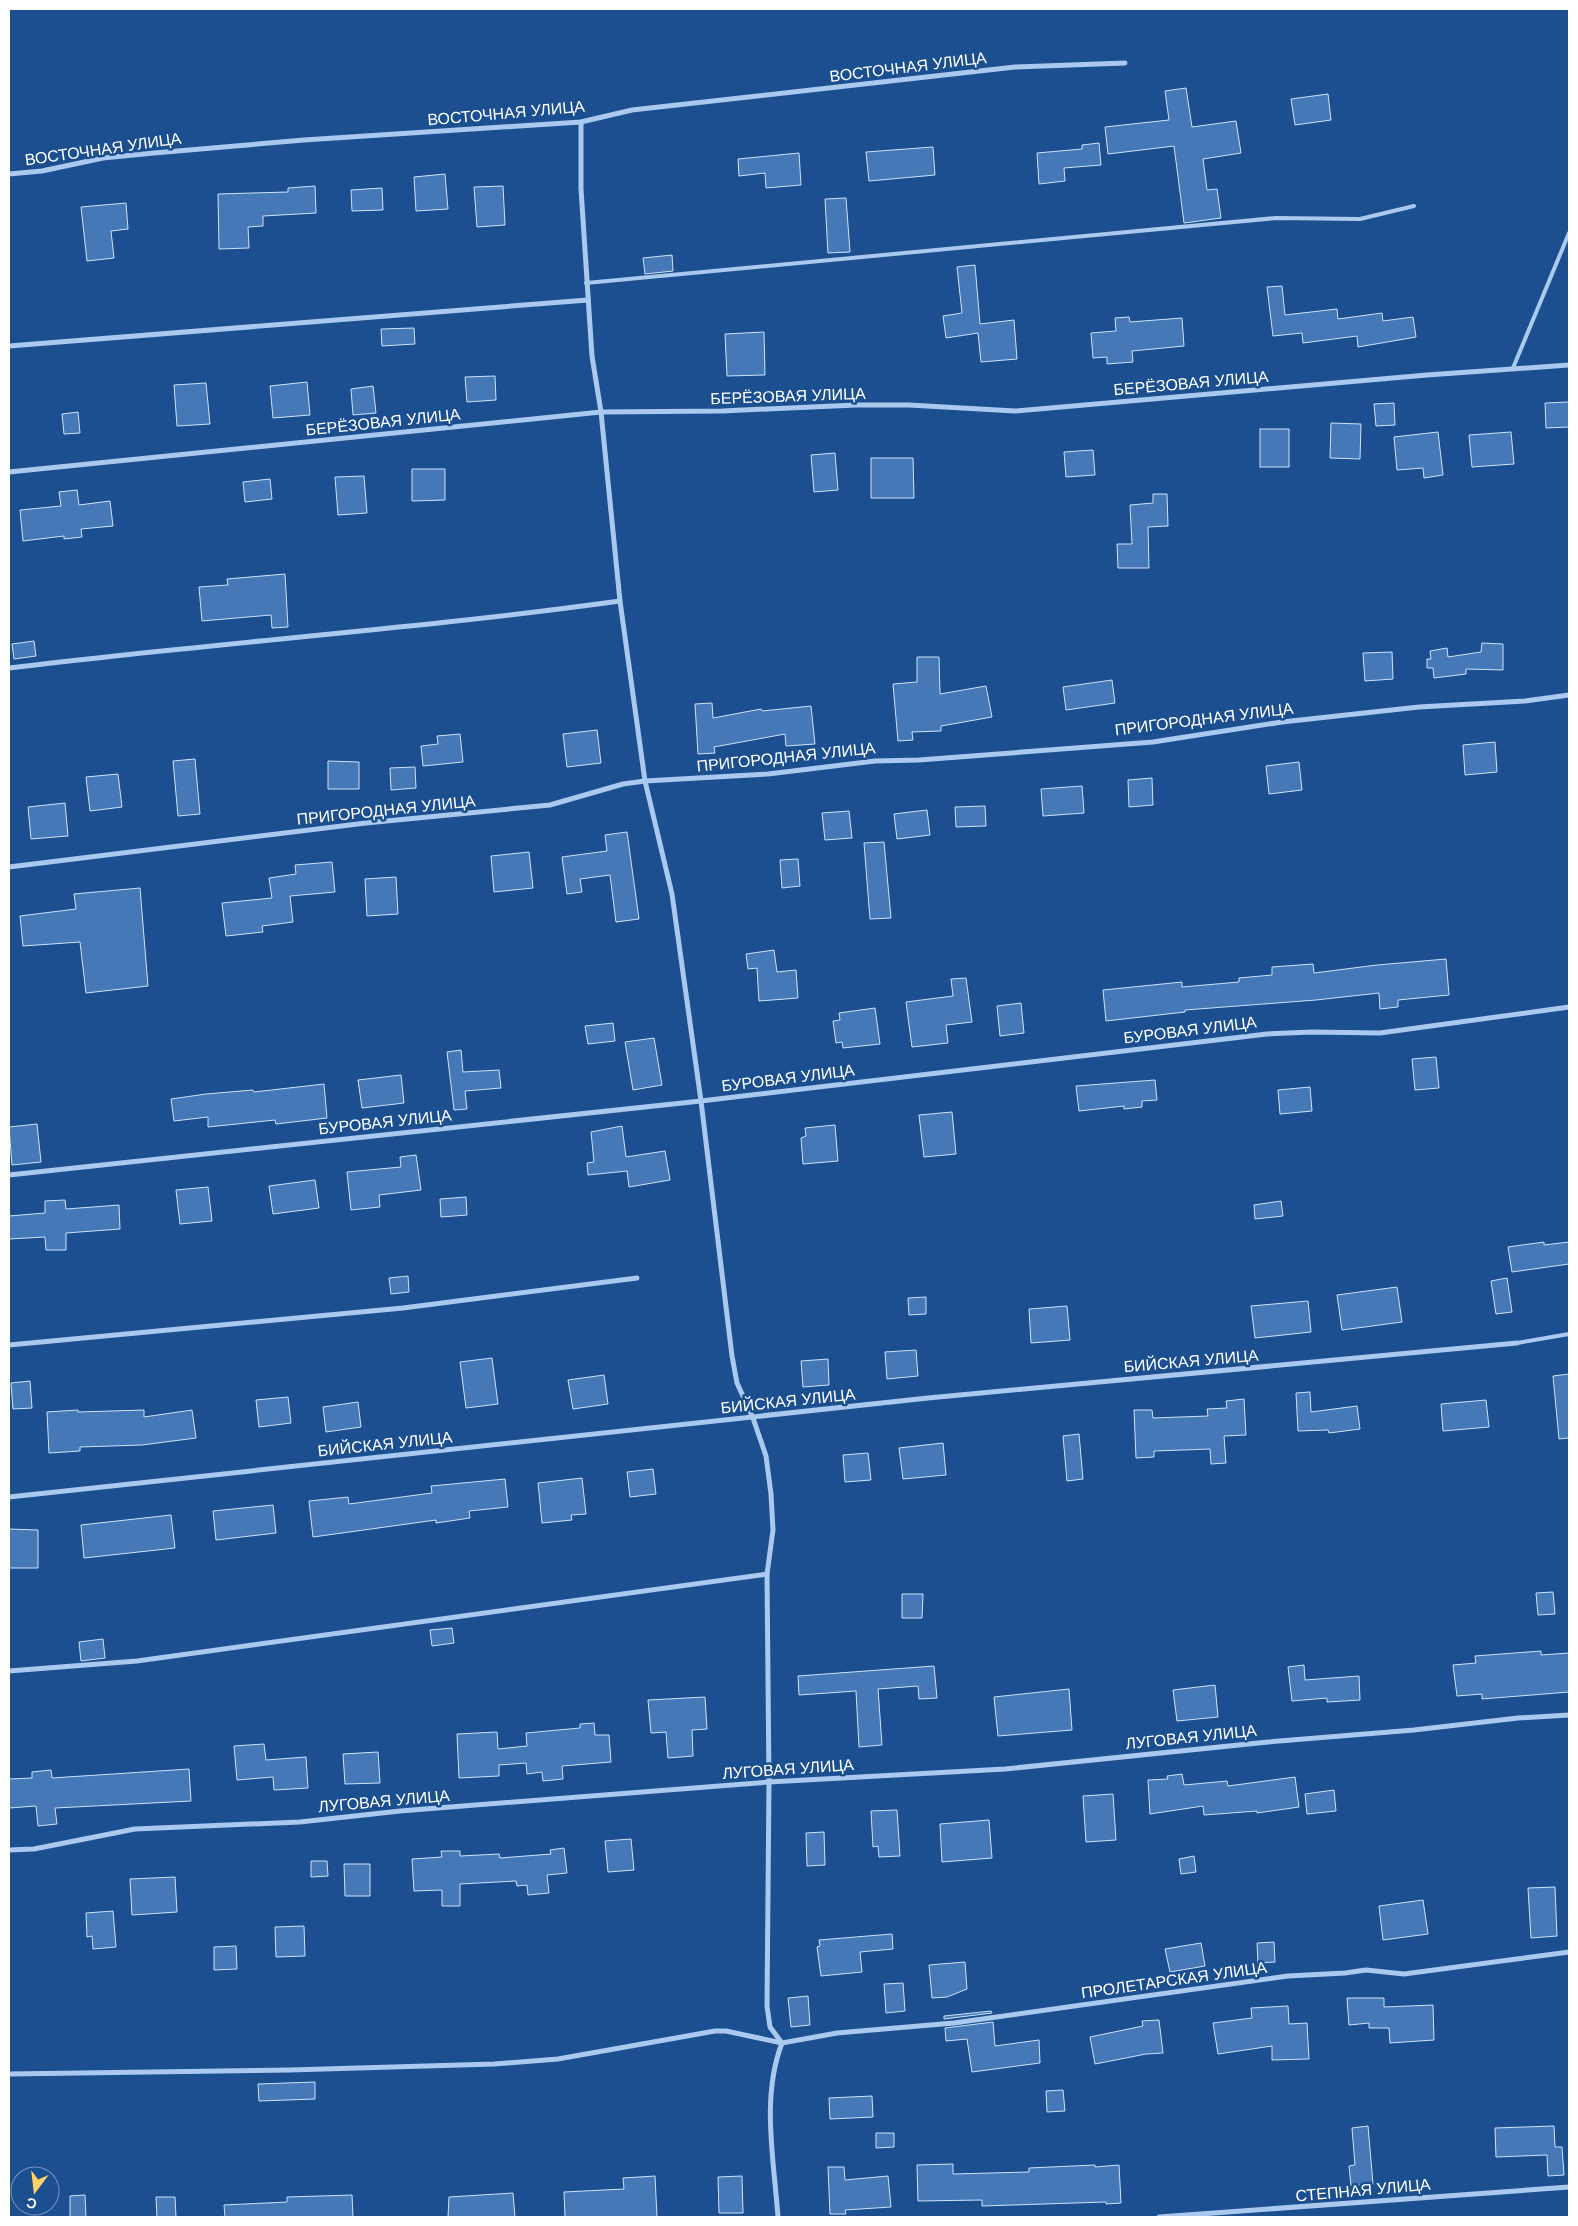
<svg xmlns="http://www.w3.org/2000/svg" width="1578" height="2226" font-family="Helvetica,sans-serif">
  <rect width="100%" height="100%" fill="#1b4f8f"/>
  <g fill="#4478b7" stroke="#cfe3fa">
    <polygon points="1186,88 1192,127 1236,121 1241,153 1203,159 1207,190 1217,189 1221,218 1184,223 1174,146 1108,154 1105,127 1169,120 1165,91"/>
    <polygon points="1328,94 1331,120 1295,125 1291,99"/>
    <polygon points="1099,143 1101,165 1064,168 1065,181 1039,184 1037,153 1082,149 1082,145"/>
    <polygon points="933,147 935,175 869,181 866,152"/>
    <polygon points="799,153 801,185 766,188 765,173 739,176 738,159"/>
    <polygon points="445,174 448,209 416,211 414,177"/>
    <polygon points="315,186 316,213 263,216 263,226 248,227 249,248 219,249 218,194 288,192 288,188"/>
    <polygon points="503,186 505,225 477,227 474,187"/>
    <polygon points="382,188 383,210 352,211 351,190"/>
    <polygon points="846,198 850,252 828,253 825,199"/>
    <polygon points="126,203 128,229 111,231 114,258 87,261 81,207"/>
    <polygon points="672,255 673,271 645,274 643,258"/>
    <polygon points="975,265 980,324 1014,320 1017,359 981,362 978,333 946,338 943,316 962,313 957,267"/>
    <polygon points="1282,286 1285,315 1337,309 1338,319 1382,313 1383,321 1413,317 1416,337 1358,347 1357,336 1303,343 1302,333 1273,336 1267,287"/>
    <polygon points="1129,317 1130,322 1182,318 1184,346 1132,351 1133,362 1107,364 1107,357 1093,358 1091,333 1116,331 1115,318"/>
    <polygon points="414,328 415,344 382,346 381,329"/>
    <polygon points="764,332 765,375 727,376 725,334"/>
    <polygon points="495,376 496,400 467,402 465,377"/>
    <polygon points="307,382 310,415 273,418 270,386"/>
    <polygon points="206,383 210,424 177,426 174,385"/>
    <polygon points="373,386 376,413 353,415 351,389"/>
    <polygon points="1569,402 1569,427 1546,428 1545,403"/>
    <polygon points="1394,403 1395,425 1376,426 1374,404"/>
    <polygon points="78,412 80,433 64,434 62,414"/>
    <polygon points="1331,423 1361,424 1360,459 1330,458"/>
    <rect x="1260" y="429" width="29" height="38"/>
    <polygon points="1438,432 1443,475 1424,478 1423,468 1397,470 1394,437"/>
    <polygon points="1511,432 1514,464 1472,467 1469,435"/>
    <polygon points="1093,450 1095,475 1066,477 1064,452"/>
    <polygon points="835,453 838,490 814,492 811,455"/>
    <polygon points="871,458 913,458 914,498 871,498"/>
    <polygon points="412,469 445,469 445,500 412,501"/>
    <polygon points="364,476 367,513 338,515 335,477"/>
    <polygon points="270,479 272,499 245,502 243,482"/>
    <polygon points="77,490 79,505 110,501 113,526 81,529 82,537 64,539 64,536 23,541 20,510 61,506 59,492"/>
    <polygon points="1153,494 1167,494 1168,526 1148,527 1149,568 1118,568 1117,544 1132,544 1130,505 1153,503"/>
    <polygon points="285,574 288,627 272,628 271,615 202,621 199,587 228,585 227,579"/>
    <polygon points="34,641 36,656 14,659 12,644"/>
    <polygon points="1482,643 1503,644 1503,670 1466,669 1466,674 1434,678 1433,668 1427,668 1427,659 1431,659 1430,651 1447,648 1448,657 1481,652"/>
    <polygon points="1392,652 1393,679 1365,681 1363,653"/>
    <polygon points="917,657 939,657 940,694 986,686 992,717 941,726 941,731 912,732 913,740 898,741 893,684 917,682"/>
    <polygon points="1112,680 1115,703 1066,710 1063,687"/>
    <polygon points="712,703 713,718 761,709 762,711 811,706 815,744 786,746 785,734 714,747 715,753 698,754 695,704"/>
    <polygon points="597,730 601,763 567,767 563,734"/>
    <polygon points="460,734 463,762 423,766 421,746 438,744 437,736"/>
    <polygon points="1495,742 1497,772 1465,775 1463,745"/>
    <polygon points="195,759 200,814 178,816 173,761"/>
    <polygon points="328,761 359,762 359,789 328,789"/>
    <polygon points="1299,762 1302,790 1269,794 1266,766"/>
    <polygon points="415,767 416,788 391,790 390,768"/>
    <polygon points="118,774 122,807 90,811 86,777"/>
    <polygon points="1152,778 1153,805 1129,807 1128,780"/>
    <polygon points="1082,786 1084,813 1043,816 1041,789"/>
    <polygon points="65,803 68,836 31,839 28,807"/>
    <polygon points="985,806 986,826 956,827 955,807"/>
    <polygon points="927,810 930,835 897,839 894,814"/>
    <polygon points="849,811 852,838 825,840 822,813"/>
    <polygon points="627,832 639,919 616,922 610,875 580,879 582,892 567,894 562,857 607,851 605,835"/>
    <polygon points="884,842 891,918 870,919 864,843"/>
    <polygon points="529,852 533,888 494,892 491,856"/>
    <polygon points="798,859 800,886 782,888 780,860"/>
    <polygon points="332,862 335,892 290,896 293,922 262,926 263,932 226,936 222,903 272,898 269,878 296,874 295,865"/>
    <polygon points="396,877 398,914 367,916 365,879"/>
    <polygon points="140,888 148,986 86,993 80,942 23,946 20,916 76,909 74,894"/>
    <polygon points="774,950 777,972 796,970 798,998 759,1001 757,968 748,969 746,954"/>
    <polygon points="1446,959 1449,995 1398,1000 1398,1007 1380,1009 1379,993 1316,1000 1185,1010 1185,1012 1106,1021 1103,990 1182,982 1182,987 1239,982 1239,978 1272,975 1272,967 1313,964 1314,973 1377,965"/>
    <polygon points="966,978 972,1022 946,1025 948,1043 912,1047 906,1002 953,996 951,979"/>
    <polygon points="1021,1003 1024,1033 1000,1036 997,1006"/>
    <polygon points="875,1008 880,1044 843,1048 842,1042 836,1043 833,1021 840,1020 839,1013"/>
    <polygon points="613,1023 615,1041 588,1044 585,1026"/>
    <polygon points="654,1038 662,1085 633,1090 625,1042"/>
    <polygon points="461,1050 463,1072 499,1070 501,1088 465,1091 467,1109 454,1110 447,1052"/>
    <polygon points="1436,1057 1439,1088 1415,1090 1412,1059"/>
    <polygon points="401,1075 404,1103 362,1108 358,1080"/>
    <polygon points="1155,1080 1157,1100 1142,1101 1142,1107 1124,1109 1124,1106 1079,1111 1076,1086"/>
    <polygon points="324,1084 327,1118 276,1124 275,1120 208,1127 208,1117 174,1121 171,1099 206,1094 253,1090 254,1092"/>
    <polygon points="1310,1087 1312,1111 1280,1114 1278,1090"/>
    <polygon points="952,1112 956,1154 924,1157 919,1115"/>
    <polygon points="37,1124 41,1162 12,1165 9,1127"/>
    <polygon points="835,1125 838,1161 803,1164 801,1138 806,1136 805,1128"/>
    <polygon points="622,1126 626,1157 665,1151 670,1180 629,1187 627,1171 588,1175 587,1163 594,1162 591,1132"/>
    <polygon points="416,1155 421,1190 379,1195 380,1207 351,1210 347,1172 401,1167 400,1157"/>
    <polygon points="315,1180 319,1208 273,1214 269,1186"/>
    <polygon points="208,1187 212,1221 180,1224 176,1190"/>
    <polygon points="466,1197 467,1215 441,1217 440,1199"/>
    <polygon points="65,1200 66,1209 119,1205 120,1229 66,1233 66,1250 46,1250 45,1237 9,1239 9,1216 45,1213 45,1201"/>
    <polygon points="1281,1201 1283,1216 1255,1219 1254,1205"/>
    <polygon points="1544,1242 1544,1245 1569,1242 1569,1264 1512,1272 1508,1247"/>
    <polygon points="408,1276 409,1292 391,1294 389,1278"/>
    <polygon points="1507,1278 1512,1312 1496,1314 1491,1281"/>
    <polygon points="1397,1287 1402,1322 1342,1330 1337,1295"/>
    <polygon points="926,1297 926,1314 909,1315 908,1298"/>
    <polygon points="1308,1301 1311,1332 1255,1338 1251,1306"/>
    <polygon points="1067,1306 1070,1340 1031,1343 1029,1309"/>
    <polygon points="916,1350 918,1376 887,1379 885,1352"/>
    <polygon points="492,1358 498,1404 466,1408 460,1362"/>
    <polygon points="828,1359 829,1385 803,1387 801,1361"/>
    <polygon points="1569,1374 1569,1438 1559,1439 1553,1376"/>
    <polygon points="604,1375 608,1404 573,1409 568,1380"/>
    <polygon points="30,1381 32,1408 13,1409 11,1383"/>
    <polygon points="1310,1392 1311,1412 1357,1406 1360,1429 1329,1433 1328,1430 1298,1431 1296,1393"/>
    <polygon points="288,1397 291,1423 259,1427 256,1400"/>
    <polygon points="1244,1399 1246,1435 1224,1436 1226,1463 1211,1464 1210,1449 1154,1451 1154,1457 1136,1458 1134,1410 1152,1410 1153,1418 1208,1416 1207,1409 1227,1408 1226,1401"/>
    <polygon points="1486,1400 1489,1427 1443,1431 1441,1404"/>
    <polygon points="358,1402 361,1427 326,1432 323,1407"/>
    <polygon points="78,1410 78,1412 144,1410 144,1417 192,1410 196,1438 142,1445 80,1447 80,1451 49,1453 47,1412"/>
    <polygon points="1079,1434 1083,1479 1067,1481 1063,1436"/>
    <polygon points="943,1443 946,1475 903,1479 899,1448"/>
    <polygon points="868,1453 871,1480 845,1482 843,1455"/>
    <polygon points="653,1469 656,1494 630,1497 627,1472"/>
    <polygon points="582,1478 586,1514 571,1515 572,1520 542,1523 538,1483"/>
    <polygon points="505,1479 508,1507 469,1511 470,1518 436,1523 436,1520 313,1537 309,1501 348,1497 349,1504 432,1493 431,1486"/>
    <polygon points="273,1505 276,1533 216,1540 213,1511"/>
    <polygon points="171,1515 175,1548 84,1558 81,1525"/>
    <polygon points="9,1529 38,1530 38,1568 9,1568"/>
    <polygon points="1553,1592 1555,1614 1538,1615 1536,1593"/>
    <polygon points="902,1594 923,1594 922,1618 902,1618"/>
    <polygon points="452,1628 454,1643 432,1646 430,1630"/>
    <polygon points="103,1639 105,1658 81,1661 79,1642"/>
    <polygon points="1541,1651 1541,1655 1569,1653 1569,1692 1482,1699 1482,1694 1457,1696 1453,1665 1476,1663 1475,1656"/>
    <polygon points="1304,1665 1305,1680 1359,1676 1360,1700 1327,1702 1327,1698 1292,1701 1288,1667"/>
    <polygon points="934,1666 937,1698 919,1699 918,1686 878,1689 882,1745 859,1747 856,1691 799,1695 798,1676"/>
    <polygon points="1215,1685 1218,1717 1177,1721 1173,1690"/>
    <polygon points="1069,1689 1072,1730 998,1736 994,1697"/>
    <polygon points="705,1697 707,1729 692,1730 693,1756 668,1758 666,1732 651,1733 648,1700"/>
    <polygon points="594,1723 595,1735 609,1735 611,1762 562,1766 563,1779 543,1781 542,1772 527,1774 526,1763 499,1765 499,1776 459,1778 457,1734 497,1732 498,1749 527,1746 526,1733 580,1728 580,1724"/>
    <polygon points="264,1744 266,1760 306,1757 308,1788 274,1790 273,1777 237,1780 234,1746"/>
    <polygon points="378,1752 380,1783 345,1784 343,1754"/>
    <polygon points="189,1769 191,1801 55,1808 57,1824 38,1826 36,1806 9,1808 9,1779 32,1778 32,1772 51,1770 52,1778"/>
    <polygon points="1182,1774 1184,1785 1227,1781 1228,1786 1295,1777 1299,1807 1257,1813 1257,1811 1204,1815 1203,1806 1150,1814 1148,1780 1168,1779 1167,1776"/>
    <polygon points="1334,1790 1336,1811 1307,1814 1305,1794"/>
    <polygon points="1113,1794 1116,1840 1086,1842 1083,1796"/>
    <polygon points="897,1810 900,1856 879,1857 878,1846 873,1847 871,1811"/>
    <polygon points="989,1820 992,1858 942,1862 940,1824"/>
    <polygon points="824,1832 825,1865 807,1866 806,1833"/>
    <polygon points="631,1839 634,1870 608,1872 605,1841"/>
    <polygon points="564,1848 567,1873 547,1875 549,1893 528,1895 527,1885 517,1886 516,1881 460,1884 460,1906 442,1906 442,1890 414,1891 412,1859 442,1857 441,1851 460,1851 460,1856 499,1854 500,1858 551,1854 550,1850"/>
    <polygon points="1194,1856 1196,1872 1181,1874 1179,1859"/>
    <polygon points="311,1861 327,1861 328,1876 311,1877"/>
    <polygon points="344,1864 370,1864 370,1896 345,1896"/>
    <polygon points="175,1877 177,1912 132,1915 130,1879"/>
    <polygon points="1555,1887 1557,1936 1531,1938 1528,1888"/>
    <polygon points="1423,1900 1428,1934 1383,1940 1379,1906"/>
    <polygon points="113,1911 116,1947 93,1949 92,1936 87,1937 86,1913"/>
    <polygon points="304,1926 305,1956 276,1957 275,1927"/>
    <polygon points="892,1934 893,1949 860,1952 862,1972 821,1976 817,1947 820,1946 819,1940"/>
    <polygon points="1274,1942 1275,1962 1258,1963 1257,1943"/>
    <polygon points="1201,1943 1205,1966 1170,1972 1165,1949"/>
    <polygon points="236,1946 237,1969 214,1970 214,1947"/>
    <polygon points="965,1962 967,1989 947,1997 932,1998 929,1965"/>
    <polygon points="903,1983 905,2011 886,2013 884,1984"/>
    <polygon points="808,1996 810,2025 791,2027 788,1998"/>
    <polygon points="1347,1998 1384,1998 1384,2007 1433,2005 1434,2040 1390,2043 1389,2028 1369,2028 1369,2023 1349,2025"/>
    <polygon points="1288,2006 1289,2024 1307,2023 1309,2059 1272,2060 1272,2046 1218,2054 1213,2023 1252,2018 1251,2008"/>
    <polygon points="991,2011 992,2013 944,2019 944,2016"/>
    <polygon points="1159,2020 1163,2053 1146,2054 1095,2064 1090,2037 1143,2026 1142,2021"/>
    <polygon points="993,2022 995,2046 1039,2040 1040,2063 972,2072 967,2039 946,2041 945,2028"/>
    <polygon points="315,2082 315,2099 259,2101 258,2084"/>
    <polygon points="1063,2090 1065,2111 1047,2112 1046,2091"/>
    <polygon points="872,2096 873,2117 830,2119 829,2098"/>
    <polygon points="1368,2126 1373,2184 1351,2186 1349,2166 1355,2165 1352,2128"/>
    <polygon points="1554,2126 1555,2147 1562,2147 1564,2175 1548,2176 1547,2155 1496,2157 1495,2128"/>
    <polygon points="876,2133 894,2133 894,2147 876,2148"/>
    <polygon points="953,2164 953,2174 1029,2172 1029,2168 1095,2165 1095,2167 1119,2165 1121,2203 1106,2204 1106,2202 982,2206 982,2200 918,2201 917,2165"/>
    <polygon points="828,2167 844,2167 845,2180 888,2176 891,2207 845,2210 846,2214 830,2214"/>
    <polygon points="655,2176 657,2217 565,2217 564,2192 624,2189 623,2178"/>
    <polygon points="742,2176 743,2213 719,2213 718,2177"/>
    <polygon points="513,2193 515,2217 448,2217 449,2197"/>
    <polygon points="85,2195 86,2217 70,2217 70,2196"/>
    <polygon points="352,2195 353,2217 225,2217 224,2205 287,2202 287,2197"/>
    <polygon points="156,2197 175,2197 176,2217 157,2217"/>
  </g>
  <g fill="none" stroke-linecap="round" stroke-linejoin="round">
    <g stroke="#a9c9ee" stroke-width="4">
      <polyline points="586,283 1276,218 1360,219 1414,206"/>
      <polyline points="1513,368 1569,233"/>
      <polyline points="1517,1343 1569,1334"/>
    </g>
    <g stroke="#a9c9ee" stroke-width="5">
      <path d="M 581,122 L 581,189 L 592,356 L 601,412 L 620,601 L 645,781 L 672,894 L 701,1101 L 732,1356 L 737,1383 L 753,1418 L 766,1456 L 771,1494 L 773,1530 L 767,1574 L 769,1782 L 767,2006 L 770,2027 L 782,2043 C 761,2097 774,2160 778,2217"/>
      <polyline points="9,174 42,171 103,158 154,153 304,140 581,122 632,110 1015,67 1125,63"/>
      <polyline points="9,346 588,300"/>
      <polyline points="9,472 601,412 722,411 856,405 909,405 1015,411 1427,375 1569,365"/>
      <path d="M 9,668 C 212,643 417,629 620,601"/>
      <polyline points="9,867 366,823 550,805 623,784 645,781 768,774 875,761 919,760 1153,742 1282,722 1419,707 1525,701 1569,695"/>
      <polyline points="9,1175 701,1101 1267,1034 1312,1032 1380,1033 1569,1007"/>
      <polyline points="9,1345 403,1308 637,1278"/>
      <polyline points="9,1497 928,1398 1517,1343"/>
      <polyline points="9,1671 137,1661 767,1574"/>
      <polyline points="9,1850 34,1849 135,1829 300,1822 400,1811 769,1782 1005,1769 1268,1742 1414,1730 1518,1718 1569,1715"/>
      <polyline points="9,2074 290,2070 494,2064 558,2059 715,2031 726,2031 782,2043 837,2033 954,2023 1288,1976 1345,1973 1366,1970 1404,1974 1569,1952"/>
      <polyline points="1159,2217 1569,2187"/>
    </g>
  </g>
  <g text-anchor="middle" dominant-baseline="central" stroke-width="5" stroke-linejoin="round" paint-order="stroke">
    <g font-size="16" fill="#fff" stroke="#1b4f8f">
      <text transform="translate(908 67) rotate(-7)">ВОСТОЧНАЯ УЛИЦА</text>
      <text transform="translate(506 113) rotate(-5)">ВОСТОЧНАЯ УЛИЦА</text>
      <text transform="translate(103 149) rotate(-8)">ВОСТОЧНАЯ УЛИЦА</text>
      <text transform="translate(1191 383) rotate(-5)">БЕРЁЗОВАЯ УЛИЦА</text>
      <text transform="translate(788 396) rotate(-2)">БЕРЁЗОВАЯ УЛИЦА</text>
      <text transform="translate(383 422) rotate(-6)">БЕРЁЗОВАЯ УЛИЦА</text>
      <text transform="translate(1204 719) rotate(-7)">ПРИГОРОДНАЯ УЛИЦА</text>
      <text transform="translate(786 757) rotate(-6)">ПРИГОРОДНАЯ УЛИЦА</text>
      <text transform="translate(386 810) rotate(-6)">ПРИГОРОДНАЯ УЛИЦА</text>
      <text transform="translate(1190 1030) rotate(-7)">БУРОВАЯ УЛИЦА</text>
      <text transform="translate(788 1078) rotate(-7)">БУРОВАЯ УЛИЦА</text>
      <text transform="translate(385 1122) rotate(-6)">БУРОВАЯ УЛИЦА</text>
      <text transform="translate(1191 1361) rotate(-5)">БИЙСКАЯ УЛИЦА</text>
      <text transform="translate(788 1401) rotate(-6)">БИЙСКАЯ УЛИЦА</text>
      <text transform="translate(385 1444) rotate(-6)">БИЙСКАЯ УЛИЦА</text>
      <text transform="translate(1191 1737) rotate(-6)">ЛУГОВАЯ УЛИЦА</text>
      <text transform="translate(788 1769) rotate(-4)">ЛУГОВАЯ УЛИЦА</text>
      <text transform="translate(384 1801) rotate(-5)">ЛУГОВАЯ УЛИЦА</text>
      <text transform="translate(1174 1980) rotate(-8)">ПРОЛЕТАРСКАЯ УЛИЦА</text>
      <text transform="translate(1363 2190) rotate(-5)">СТЕПНАЯ УЛИЦА</text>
    </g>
  </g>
  <rect width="1578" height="2226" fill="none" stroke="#ffffff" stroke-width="20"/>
  <g transform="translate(35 2191) rotate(195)"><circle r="24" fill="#1b4f8f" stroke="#7695bc"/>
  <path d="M0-4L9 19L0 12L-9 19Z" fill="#ffd166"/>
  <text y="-8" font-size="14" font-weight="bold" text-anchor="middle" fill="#ffffff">С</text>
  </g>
</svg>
